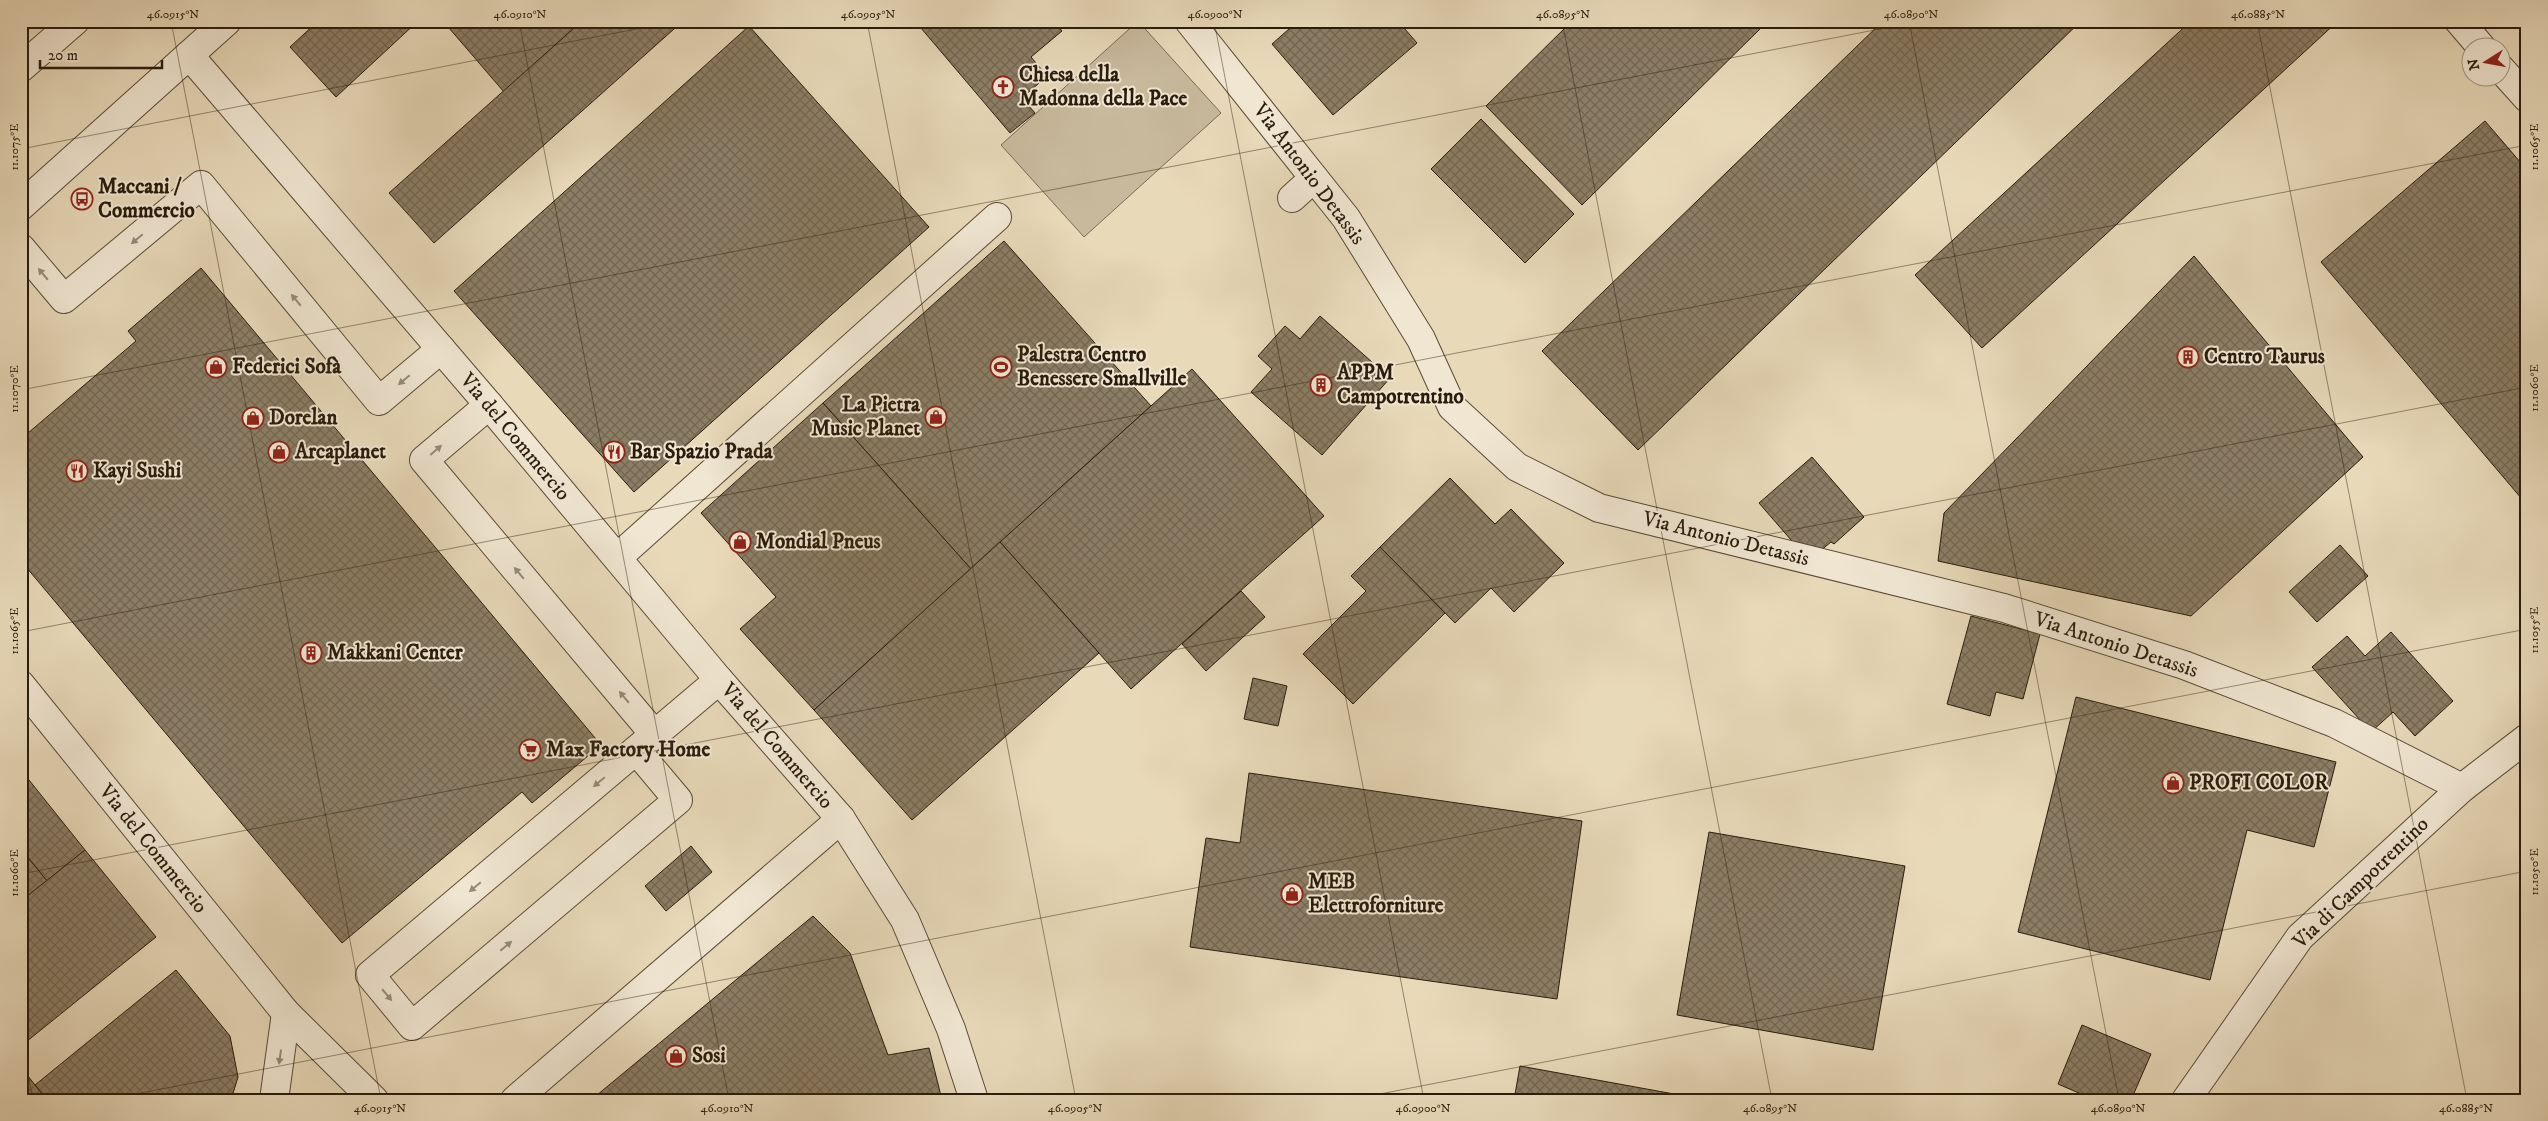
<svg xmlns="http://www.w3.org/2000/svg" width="2548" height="1121" font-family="'IM FELL DW Pica',serif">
  <defs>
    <pattern id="building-cross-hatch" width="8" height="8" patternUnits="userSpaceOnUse" patternTransform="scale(1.25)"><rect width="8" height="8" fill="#8c7e66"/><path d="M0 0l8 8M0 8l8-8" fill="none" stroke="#726652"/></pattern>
  </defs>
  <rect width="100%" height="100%" fill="#e8d9b9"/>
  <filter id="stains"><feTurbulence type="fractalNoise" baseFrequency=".004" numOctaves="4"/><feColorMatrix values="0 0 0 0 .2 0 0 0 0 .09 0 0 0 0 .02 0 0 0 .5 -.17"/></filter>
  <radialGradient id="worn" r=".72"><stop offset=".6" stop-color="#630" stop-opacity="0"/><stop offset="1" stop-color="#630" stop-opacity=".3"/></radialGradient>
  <polygon fill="#c8b99c" stroke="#786a54" points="1138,21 1221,113 1084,237 1001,145"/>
  <g fill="url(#building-cross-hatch)" stroke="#291c0c">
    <polygon points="318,21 418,21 336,97 290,47"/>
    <polygon points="443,21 582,21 504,92"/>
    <polygon points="582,21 683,21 434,243 389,193"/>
    <polygon points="915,21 1054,21 1062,31 1031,57 1047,76 1022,98 1035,113 1010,133"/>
    <polygon points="1298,21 1398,21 1417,43 1333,115 1272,44"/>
    <polygon points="1572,21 1768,21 1582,205 1486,106"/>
    <polygon points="1883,21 2081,21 1638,450 1542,351"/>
    <polygon points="2191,21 2338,21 1982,348 1915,275"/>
    <polygon points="749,26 929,227 634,492 454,291"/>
    <polygon points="1481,119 1574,214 1525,263 1431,169"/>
    <polygon points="2485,121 2527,170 2527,505 2321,262"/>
    <polygon points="1004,241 1151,406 971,569 823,403"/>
    <polygon points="2194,256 2363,457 2191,616 1938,561 1944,513"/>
    <polygon points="201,268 601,745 532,803 522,792 342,943 21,561 21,439 136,341 128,331"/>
    <polygon points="1320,316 1390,378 1322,455 1251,392 1272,369 1258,356 1285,326 1300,339"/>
    <polygon points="1192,369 1324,516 1131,689 1000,542"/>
    <polygon points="823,403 971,569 814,710 740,629 776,597 701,513"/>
    <polygon points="1812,457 1864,517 1834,544 1831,542 1814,556 1803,544 1798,548 1759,503"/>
    <polygon points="1450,478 1495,524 1511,509 1564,563 1514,612 1491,588 1455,623 1380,547"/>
    <polygon points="1000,542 1099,653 912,820 814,710"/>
    <polygon points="2340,545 2368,576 2317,622 2289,592"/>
    <polygon points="1380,547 1445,613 1353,704 1303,654 1366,591 1351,576"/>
    <polygon points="1241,591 1265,617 1206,671 1182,644"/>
    <polygon points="1971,616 2040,634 2023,699 1996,692 1990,716 1947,704"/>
    <polygon points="2391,632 2453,701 2415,736 2393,712 2371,732 2312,667 2347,636 2365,656"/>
    <polygon points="1253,678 1287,686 1278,726 1244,719"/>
    <polygon points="2076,697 2336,762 2314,847 2247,830 2210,980 2018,932"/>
    <polygon points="21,770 85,850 47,881 21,849"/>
    <polygon points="1249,773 1582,821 1557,999 1190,947 1206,838 1240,843"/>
    <polygon points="1709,832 1905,866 1873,1050 1677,1015"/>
    <polygon points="691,846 712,872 666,911 645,886"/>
    <polygon points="21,849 47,881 21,901"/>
    <polygon points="85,850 156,937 21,1046 21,901"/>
    <polygon points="813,916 850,953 888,1055 929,1048 942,1100 591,1100"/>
    <polygon points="176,970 230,1036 238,1077 231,1100 47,1100 35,1085"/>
    <polygon points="2082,1025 2151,1054 2131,1100 2095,1100 2058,1084"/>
    <polygon points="1520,1066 1707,1100 1514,1100"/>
    <polygon points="21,1067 35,1085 47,1100 21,1100"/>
  </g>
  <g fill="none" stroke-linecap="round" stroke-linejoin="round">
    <g stroke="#594b37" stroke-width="30">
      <g id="minor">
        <polyline points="1189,21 1346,218 1421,339 1452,407 1517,467 1599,508 2004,608 2184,665 2334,723 2462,788"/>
        <polyline points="2459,21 2482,48"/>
        <polyline points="189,55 489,405 719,680 841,819 905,920 951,1029 974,1100"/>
        <polyline points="21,68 75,21"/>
        <polyline points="2500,68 2527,98"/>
        <polyline points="1292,198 1314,178"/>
        <polyline points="21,206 227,21"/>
        <polyline points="21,248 64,299 201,185 379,401 441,349"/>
        <polyline points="489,405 424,460 655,735"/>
        <polyline points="618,557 997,217"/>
        <polyline points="21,685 286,1013 374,1100"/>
        <polyline points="636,750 678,800 412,1026 370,975 719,680"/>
        <polyline points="274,1100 286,1013"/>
        <polyline points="515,1100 841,819"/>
        <polyline points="2186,1100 2300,937 2462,788 2527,738"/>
      </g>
    </g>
    <use href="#minor" stroke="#f0e6d2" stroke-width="28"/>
  </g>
  <defs><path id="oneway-solid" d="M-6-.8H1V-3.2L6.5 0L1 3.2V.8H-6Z" transform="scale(1.25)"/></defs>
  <g fill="#968b79">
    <use href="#oneway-solid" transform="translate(137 239) rotate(140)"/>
    <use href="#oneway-solid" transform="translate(43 274) rotate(-130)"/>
    <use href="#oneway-solid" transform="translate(296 300) rotate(-130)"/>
    <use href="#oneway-solid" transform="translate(404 380) rotate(140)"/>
    <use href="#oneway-solid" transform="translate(436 450) rotate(-41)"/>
    <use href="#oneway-solid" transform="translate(519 573) rotate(-130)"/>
    <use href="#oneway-solid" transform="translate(624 697) rotate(-130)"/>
    <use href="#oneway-solid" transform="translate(599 782) rotate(140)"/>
    <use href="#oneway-solid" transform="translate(475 887) rotate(140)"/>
    <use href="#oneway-solid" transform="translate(506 946) rotate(-40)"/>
    <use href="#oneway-solid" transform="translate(387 995) rotate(50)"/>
    <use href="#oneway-solid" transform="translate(280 1057) rotate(98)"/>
  </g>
  <path fill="none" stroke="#291c0c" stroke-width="1" stroke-opacity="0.45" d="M 171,21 L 381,1100M 519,21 L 729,1100M 867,21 L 1076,1100M 1214,21 L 1424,1100M 1562,21 L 1772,1100M 1909,21 L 2119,1100M 2257,21 L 2467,1100M 21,149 L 677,21M 21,390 L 1921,21M 21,632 L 2527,145M 21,874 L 2527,387M 21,1037 L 33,1100M 105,1100 L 2527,629M 1349,1100 L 2527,871"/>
  <defs>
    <g id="church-ring" transform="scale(1.125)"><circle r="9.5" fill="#f0e6d2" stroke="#8f2418" stroke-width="1.5"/><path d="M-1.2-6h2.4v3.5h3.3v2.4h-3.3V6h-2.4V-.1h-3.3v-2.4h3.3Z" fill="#8f2418"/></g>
    <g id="bus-ring" transform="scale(1.125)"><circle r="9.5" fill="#f0e6d2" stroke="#8f2418" stroke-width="1.5"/><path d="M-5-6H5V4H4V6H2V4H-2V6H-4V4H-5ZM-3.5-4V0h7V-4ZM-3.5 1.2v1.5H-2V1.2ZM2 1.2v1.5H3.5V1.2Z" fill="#8f2418"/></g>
    <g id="building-ring" transform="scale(1.125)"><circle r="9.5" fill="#f0e6d2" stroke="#8f2418" stroke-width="1.5"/><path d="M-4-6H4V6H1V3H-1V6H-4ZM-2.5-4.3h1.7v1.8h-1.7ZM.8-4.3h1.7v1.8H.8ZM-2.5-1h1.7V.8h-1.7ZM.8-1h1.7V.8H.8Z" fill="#8f2418"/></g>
    <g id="shop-ring" transform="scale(1.125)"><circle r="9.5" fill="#f0e6d2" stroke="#8f2418" stroke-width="1.5"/><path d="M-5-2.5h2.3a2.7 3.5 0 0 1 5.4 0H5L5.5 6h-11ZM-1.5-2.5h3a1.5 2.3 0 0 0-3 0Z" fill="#8f2418"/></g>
    <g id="stadium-ring" transform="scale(1.125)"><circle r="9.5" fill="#f0e6d2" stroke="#8f2418" stroke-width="1.5"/><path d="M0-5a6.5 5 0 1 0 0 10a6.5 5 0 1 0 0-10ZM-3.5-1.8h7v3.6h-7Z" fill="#8f2418"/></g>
    <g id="restaurant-ring" transform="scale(1.125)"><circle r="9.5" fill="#f0e6d2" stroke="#8f2418" stroke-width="1.5"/><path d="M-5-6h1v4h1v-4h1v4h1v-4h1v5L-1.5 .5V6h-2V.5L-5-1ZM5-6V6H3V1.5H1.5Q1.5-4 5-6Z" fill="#8f2418"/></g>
    <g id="supermarket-ring" transform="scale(1.125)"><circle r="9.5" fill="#f0e6d2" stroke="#8f2418" stroke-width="1.5"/><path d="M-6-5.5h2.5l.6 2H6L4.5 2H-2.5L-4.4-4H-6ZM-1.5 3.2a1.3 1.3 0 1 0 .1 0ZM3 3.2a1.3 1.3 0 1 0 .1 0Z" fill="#8f2418"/></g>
  </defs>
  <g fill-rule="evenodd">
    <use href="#church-ring" x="1003" y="87"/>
    <use href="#bus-ring" x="82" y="199"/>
    <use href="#building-ring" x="2188" y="357"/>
    <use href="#shop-ring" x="216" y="367"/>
    <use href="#stadium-ring" x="1001" y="367"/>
    <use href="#building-ring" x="1321" y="385"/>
    <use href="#shop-ring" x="936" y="417"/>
    <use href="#shop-ring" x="253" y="418"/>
    <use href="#shop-ring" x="279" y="452"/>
    <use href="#restaurant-ring" x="614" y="452"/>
    <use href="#restaurant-ring" x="77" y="471"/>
    <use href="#shop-ring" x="740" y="542"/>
    <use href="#building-ring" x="311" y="653"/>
    <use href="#supermarket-ring" x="530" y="750"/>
    <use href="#shop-ring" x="2173" y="783"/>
    <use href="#shop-ring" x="1292" y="894"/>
    <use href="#shop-ring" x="676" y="1056"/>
  </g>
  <g text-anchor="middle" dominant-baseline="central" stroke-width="4" stroke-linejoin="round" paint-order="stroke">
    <g font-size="21" font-weight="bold" fill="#291c0c" stroke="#f0e6d2" text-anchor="start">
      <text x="1019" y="75">Chiesa della<tspan x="1019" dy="24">Madonna della Pace</tspan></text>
      <text x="98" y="187">Maccani /<tspan x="98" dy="24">Commercio</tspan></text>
      <text x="1017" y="355">Palestra Centro<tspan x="1017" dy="24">Benessere Smallville</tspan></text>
      <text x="2204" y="357">Centro Taurus</text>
      <text x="232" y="367">Federici Sofà</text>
      <text x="1337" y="373">APPM<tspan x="1337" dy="24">Campotrentino</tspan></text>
      <text x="920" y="405" text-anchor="end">La Pietra<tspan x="920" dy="24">Music Planet</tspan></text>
      <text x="269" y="418">Dorelan</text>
      <text x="295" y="452">Arcaplanet</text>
      <text x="630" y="452">Bar Spazio Prada</text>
      <text x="93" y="471">Kayi Sushi</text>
      <text x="756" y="542">Mondial Pneus</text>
      <text x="327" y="653">Makkani Center</text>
      <text x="546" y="750">Max Factory Home</text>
      <text x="2189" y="783">PROFI COLOR</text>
      <text x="1308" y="882">MEB<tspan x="1308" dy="24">Elettroforniture</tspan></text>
      <text x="692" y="1056">Sosi</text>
    </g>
    <g font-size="21" fill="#291c0c" stroke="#f0e6d2">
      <text transform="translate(1309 174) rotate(53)">Via Antonio Detassis</text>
      <text transform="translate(515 437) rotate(50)">Via del Commercio</text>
      <text transform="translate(1726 539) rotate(14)">Via Antonio Detassis</text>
      <text transform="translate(2116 645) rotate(18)">Via Antonio Detassis</text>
      <text transform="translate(777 746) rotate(49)">Via del Commercio</text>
      <text transform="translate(153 849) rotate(51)">Via del Commercio</text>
      <text transform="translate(2361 883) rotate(-44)">Via di Campotrentino</text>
    </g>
  </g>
  <rect width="2548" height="1121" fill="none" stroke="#e8d9b9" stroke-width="55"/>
  <g transform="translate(2486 62) rotate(259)"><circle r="24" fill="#f0e6d2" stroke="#a09583"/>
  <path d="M0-4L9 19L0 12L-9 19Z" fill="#8f2418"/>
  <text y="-8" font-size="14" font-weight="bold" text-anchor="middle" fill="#291c0c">N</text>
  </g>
  <path d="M40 60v8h122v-8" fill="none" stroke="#291c0c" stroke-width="2.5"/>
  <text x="48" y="60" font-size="15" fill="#291c0c" stroke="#f0e6d2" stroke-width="4" paint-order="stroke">20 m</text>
  <rect x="28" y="28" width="2492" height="1066" fill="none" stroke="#291c0c" stroke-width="2"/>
  <g font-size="12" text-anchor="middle" fill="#291c0c">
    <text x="173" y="18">46.0915°N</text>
    <text x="520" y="18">46.0910°N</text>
    <text x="868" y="18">46.0905°N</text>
    <text x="1215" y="18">46.0900°N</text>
    <text x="1563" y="18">46.0895°N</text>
    <text x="1911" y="18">46.0890°N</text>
    <text x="2258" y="18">46.0885°N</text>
    <text transform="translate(2534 147) rotate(-90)" y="4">11.1065°E</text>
    <text transform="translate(14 147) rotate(-90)" y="4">11.1075°E</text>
    <text transform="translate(2534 388) rotate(-90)" y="4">11.1060°E</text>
    <text transform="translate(14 389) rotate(-90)" y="4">11.1070°E</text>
    <text transform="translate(2534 630) rotate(-90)" y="4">11.1055°E</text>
    <text transform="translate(14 631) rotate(-90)" y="4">11.1065°E</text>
    <text transform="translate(2534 872) rotate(-90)" y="4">11.1050°E</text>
    <text transform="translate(14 873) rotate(-90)" y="4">11.1060°E</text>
    <text x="380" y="1112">46.0915°N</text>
    <text x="727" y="1112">46.0910°N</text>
    <text x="1075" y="1112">46.0905°N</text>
    <text x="1423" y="1112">46.0900°N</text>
    <text x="1770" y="1112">46.0895°N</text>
    <text x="2118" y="1112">46.0890°N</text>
    <text x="2466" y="1112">46.0885°N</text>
  </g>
  <rect width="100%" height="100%" filter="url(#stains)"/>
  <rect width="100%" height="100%" fill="url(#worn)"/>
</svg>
